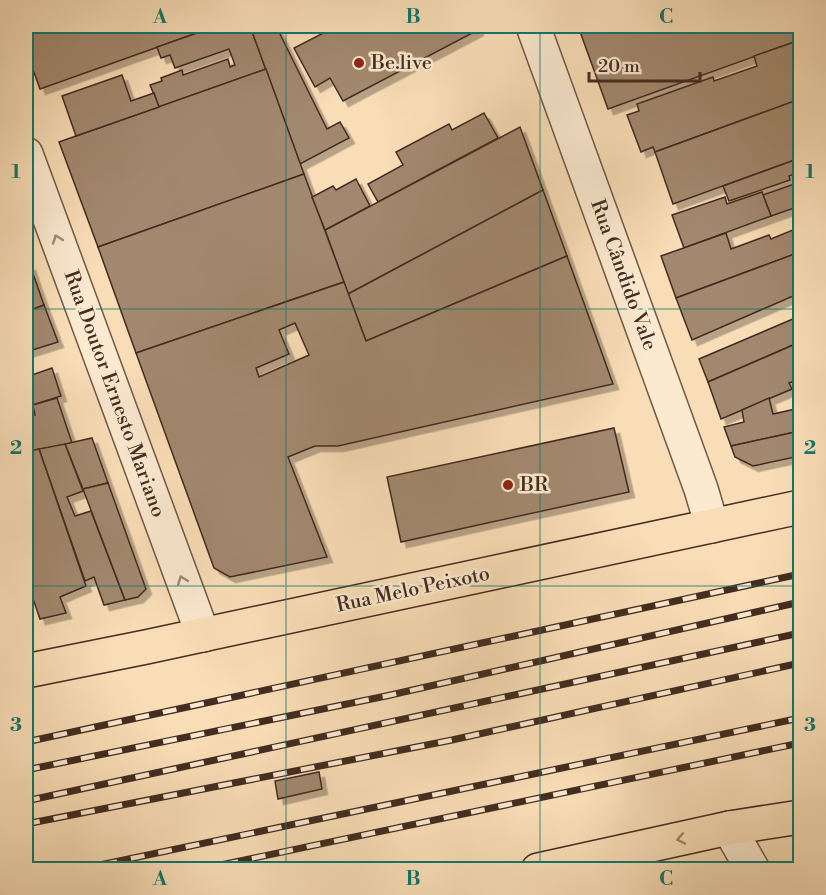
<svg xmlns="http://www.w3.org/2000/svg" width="826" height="895" font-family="'Libre Bodoni',serif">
  <defs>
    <filter id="shadow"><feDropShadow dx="5.5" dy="5.5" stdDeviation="0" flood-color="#0004"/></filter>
  </defs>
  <rect width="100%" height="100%" fill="#f9ddb6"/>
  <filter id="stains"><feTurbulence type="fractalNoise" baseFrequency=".00333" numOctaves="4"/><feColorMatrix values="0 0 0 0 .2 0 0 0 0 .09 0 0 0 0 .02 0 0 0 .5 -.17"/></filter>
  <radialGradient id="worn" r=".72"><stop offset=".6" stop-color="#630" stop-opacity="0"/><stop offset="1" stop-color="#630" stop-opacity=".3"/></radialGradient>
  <g fill="#a2886e" stroke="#432c20" stroke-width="1.5" fill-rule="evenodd" filter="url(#shadow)">
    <polygon points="26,26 217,26 40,89 26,50"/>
    <polygon points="217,26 250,26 266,69 159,107 150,85 162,81 161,78 182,70 183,75 228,59 230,67 235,65 229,49 175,68 170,55 161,58 157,47"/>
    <polygon points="250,26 276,26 327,129 340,122 349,138 300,164"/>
    <polygon points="337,26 475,26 478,30 343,101 330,78 315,87 294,48"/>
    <polygon points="578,26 800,26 800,40 608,109"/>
    <polygon points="800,40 800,99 655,152 653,147 641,152 627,115 639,111 637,104 713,77 714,81 757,66 754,56"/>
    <polygon points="266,69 304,174 98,247 59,142"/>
    <polygon points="122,75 131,101 154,93 159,107 76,136 62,96"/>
    <polygon points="800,99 800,158 673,204 655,152"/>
    <polygon points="484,113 498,138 378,202 368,184 403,165 396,152 449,124 452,130"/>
    <polygon points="520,127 543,190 348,294 325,230"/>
    <polygon points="800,158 800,172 789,176 790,180 729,201 723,186"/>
    <polygon points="304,174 344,282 136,353 98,247"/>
    <polygon points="356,179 370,206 325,230 312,197 333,186 336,190"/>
    <polygon points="800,182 800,206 771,216 763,195"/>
    <polygon points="543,190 567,256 366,341 348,294"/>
    <polygon points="762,192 771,216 684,248 672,215 725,197 727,204"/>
    <polygon points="800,227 800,252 676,298 661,256 726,233 731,249 769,235 771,239"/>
    <polygon points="800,252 800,293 692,340 676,298"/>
    <path d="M 567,256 L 613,384 L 338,446 L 315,446 L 288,457 L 327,557 L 230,577 L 214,568 L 136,353 L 344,282 L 366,341 ZM 295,323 L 309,355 L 259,377 L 256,368 L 289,354 L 279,330 Z"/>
    <polygon points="30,265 44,305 26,312 26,267"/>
    <polygon points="44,305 58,342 26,352 26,312"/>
    <polygon points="800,316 800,342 708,382 699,359"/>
    <polygon points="800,342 800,379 789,383 792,389 721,419 708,382"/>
    <polygon points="52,368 61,396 26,407 26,377"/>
    <polygon points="57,398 72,443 26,452 26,418 35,415 33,405"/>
    <polygon points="769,398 773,414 800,408 800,431 731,446 724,427 744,422 742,410"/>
    <polygon points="614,428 629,492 401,542 387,477"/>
    <polygon points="800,431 800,456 753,466 735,457 731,446"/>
    <polygon points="92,438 108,483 83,489 65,444"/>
    <polygon points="65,444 83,491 67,497 75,516 91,511 125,600 104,605 94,577 85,581 39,449"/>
    <polygon points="39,449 86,586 60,597 66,613 40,619 26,578 26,452"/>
    <polygon points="108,483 146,589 138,597 125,600 83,489"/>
    <polygon points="26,578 32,596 26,598"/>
    <polygon points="319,772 322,789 278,799 275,781"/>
  </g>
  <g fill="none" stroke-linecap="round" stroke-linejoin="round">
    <g stroke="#705846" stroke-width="36">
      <g id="minor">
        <polyline points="533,26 701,489 712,526"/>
        <polyline points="26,154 203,635"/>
        <polyline points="729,828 753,870"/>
      </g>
    </g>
    <g stroke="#432c20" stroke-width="36">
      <polyline id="major" points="26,671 146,647 800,507"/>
    </g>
    <g stroke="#432c20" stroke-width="36">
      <polyline id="highway" points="538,870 729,828 800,817"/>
    </g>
    <use href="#minor" stroke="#fbe9d0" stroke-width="33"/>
    <use href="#major" stroke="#f9ddb6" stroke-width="33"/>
    <use href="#highway" stroke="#f9ddb6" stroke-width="33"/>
    <g stroke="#432c20" stroke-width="7">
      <g id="rail">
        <polyline points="26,742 800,574"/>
        <polyline points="26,770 386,696 800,602"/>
        <polyline points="26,801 800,633"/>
        <polyline points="26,824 452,740 800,663"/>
        <polyline points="76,870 800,718"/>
        <polyline points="197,870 800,743"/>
      </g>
    </g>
    <use href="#rail" stroke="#fbe9d0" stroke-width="4.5" stroke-dasharray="14" stroke-linecap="butt"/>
  </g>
  <defs><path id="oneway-chevron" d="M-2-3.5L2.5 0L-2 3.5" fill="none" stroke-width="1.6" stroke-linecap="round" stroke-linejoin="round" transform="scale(1.5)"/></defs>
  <g stroke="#9f8a78">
    <use href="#oneway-chevron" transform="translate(57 239) rotate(-110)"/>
    <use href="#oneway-chevron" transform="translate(182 580) rotate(-110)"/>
  </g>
  <use stroke="#9e846b" href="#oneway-chevron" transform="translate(681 839) rotate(168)"/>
  <path fill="none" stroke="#0f766e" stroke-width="1.5" stroke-opacity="0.55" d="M 286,26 L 286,870M 540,26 L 540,870M 26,309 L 800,309M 26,586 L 800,586"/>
  <g fill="#8f2418" stroke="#fbe9d0" stroke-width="2">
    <circle cx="359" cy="63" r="6"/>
    <circle cx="508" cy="485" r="6"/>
  </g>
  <g text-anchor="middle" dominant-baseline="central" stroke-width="5" stroke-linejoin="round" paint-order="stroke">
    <g font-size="20" fill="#432c20" stroke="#fbe9d0" text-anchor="start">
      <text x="371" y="63">Be.live</text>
      <text x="520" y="485">BR</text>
    </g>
    <g font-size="20" fill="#432c20" stroke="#fbe9d0">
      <text transform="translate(623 275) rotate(70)">Rua Cândido Vale</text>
      <text transform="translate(114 394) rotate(70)">Rua Doutor Ernesto Mariano</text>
      <text transform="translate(413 590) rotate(-12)">Rua Melo Peixoto</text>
    </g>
  </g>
  <rect width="826" height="895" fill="none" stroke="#f9ddb6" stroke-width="66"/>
  <path d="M589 72v9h111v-9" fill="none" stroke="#432c20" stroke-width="3"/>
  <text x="598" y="72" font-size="18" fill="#432c20" stroke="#fbe9d0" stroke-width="4.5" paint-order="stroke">20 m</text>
  <rect x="33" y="33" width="760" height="829" fill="none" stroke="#0f766e" stroke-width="2"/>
  <g font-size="20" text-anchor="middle" font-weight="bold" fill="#0f766e">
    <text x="160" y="23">A</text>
    <text x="413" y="23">B</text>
    <text x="666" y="23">C</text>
    <text x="16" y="178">1</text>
    <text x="810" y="178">1</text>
    <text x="16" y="454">2</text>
    <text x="810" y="454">2</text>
    <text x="16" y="731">3</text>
    <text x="810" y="731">3</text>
    <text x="160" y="885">A</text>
    <text x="413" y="885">B</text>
    <text x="666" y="885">C</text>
  </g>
  <rect width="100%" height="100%" filter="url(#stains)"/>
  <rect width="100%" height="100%" fill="url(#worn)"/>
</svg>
